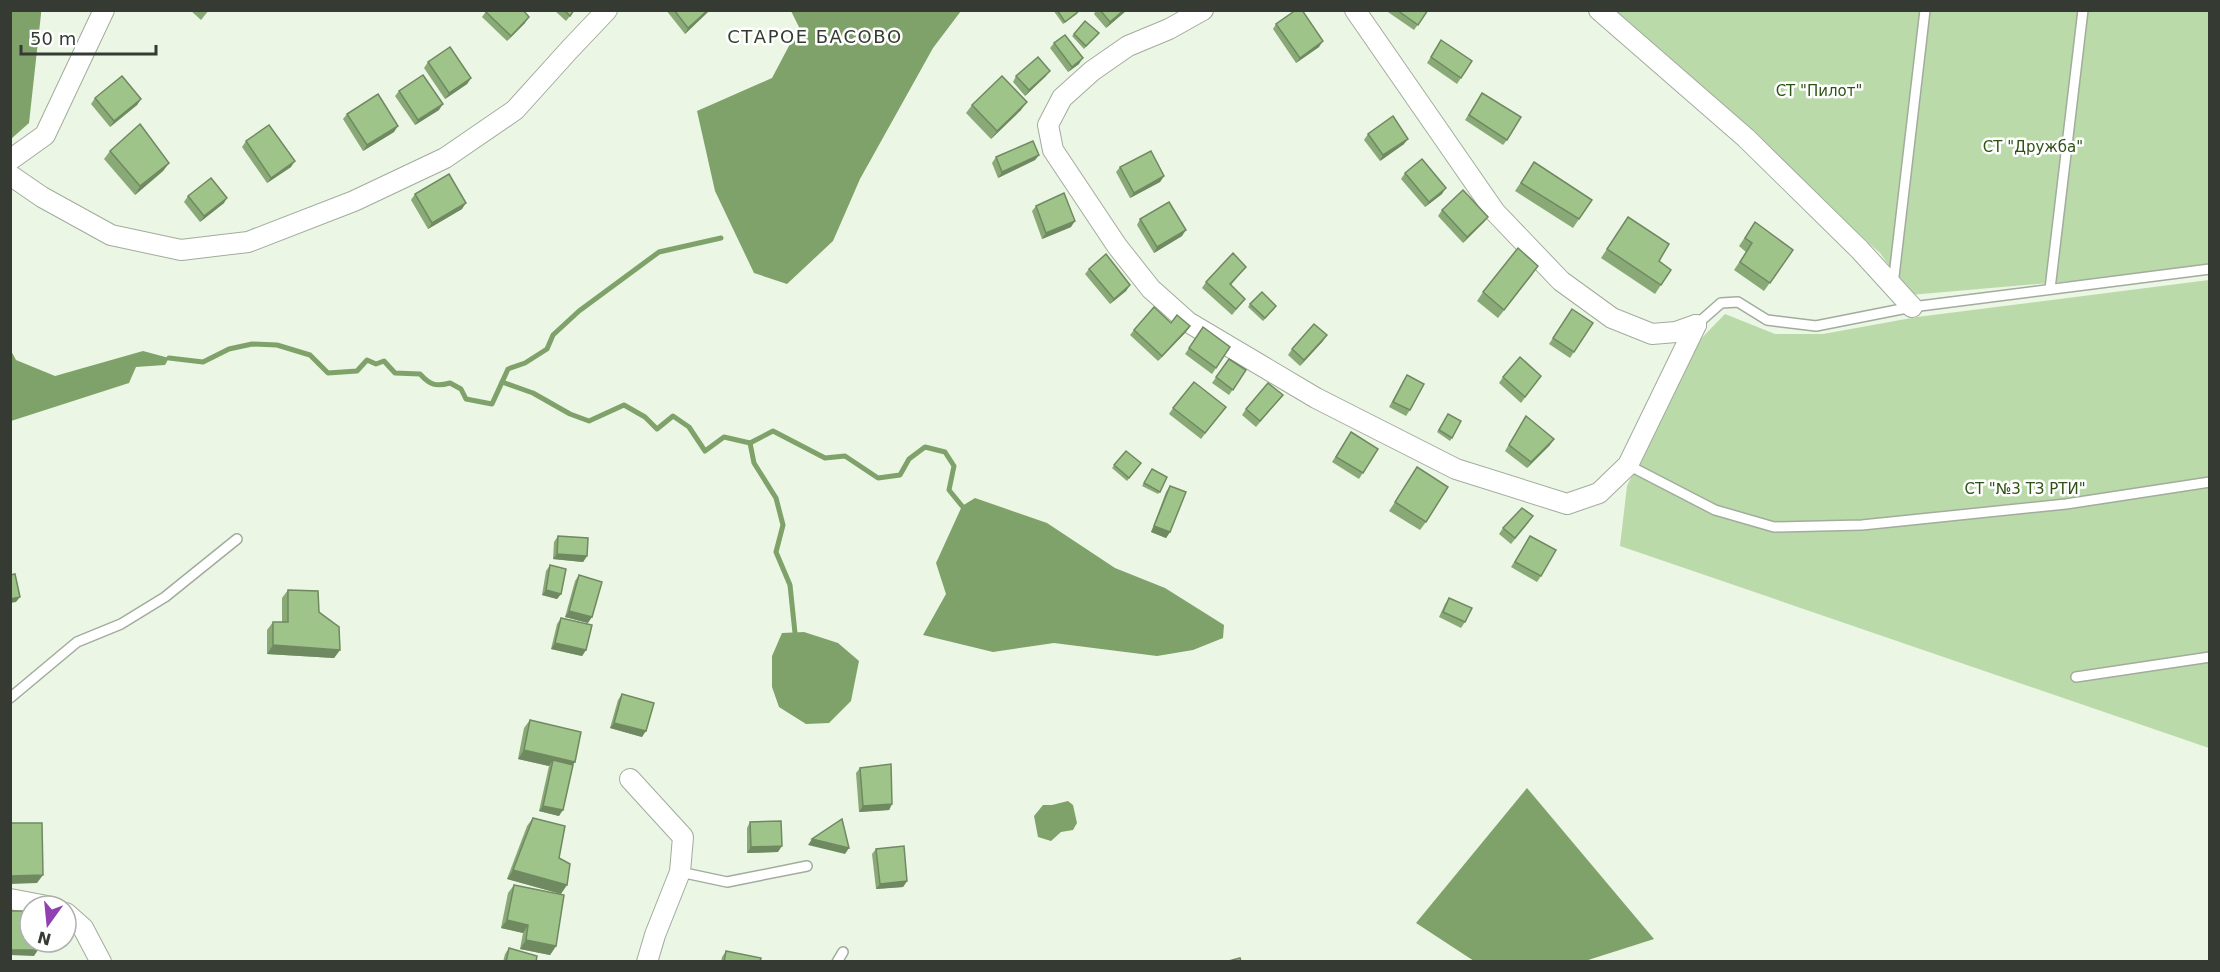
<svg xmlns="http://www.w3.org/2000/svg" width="2220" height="972" font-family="'DejaVu Sans',sans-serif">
  <rect width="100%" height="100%" fill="#ebf6e5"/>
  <g fill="#bbdaaa">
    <polygon points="1607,11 2209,11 2209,269 1910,295 1880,253"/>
    <polygon points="2209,280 2209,748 1620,546 1627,486 1694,346 1725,314 1775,334 1823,334 1917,317"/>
  </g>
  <g fill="#7ea269">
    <polygon points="11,10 41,11 41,14 29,123 11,139"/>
    <polygon points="791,11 961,11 933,48 860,179 833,241 787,284 754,273 715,191 697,111 772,78 799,27"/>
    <polygon points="10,349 16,360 55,376 143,351 169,358 165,365 136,367 129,383 11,421"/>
    <polygon points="975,498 1047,523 1115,568 1165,588 1224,625 1223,638 1193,650 1157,656 1054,643 993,652 923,635 946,594 936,563 962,506"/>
    <polygon points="804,632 838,643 859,661 851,701 829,723 806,724 779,707 772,687 772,656 782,633"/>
    <polygon points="1527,788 1654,939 1585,961 1474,961 1416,923"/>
    <polygon points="1068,801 1073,805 1077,823 1073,830 1061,832 1051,841 1038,837 1034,816 1043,805 1052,805"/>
  </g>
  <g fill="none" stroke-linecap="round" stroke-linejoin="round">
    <g stroke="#7ea269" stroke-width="5">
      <path d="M 169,358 L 203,362 L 229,349 L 252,344 L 277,345 L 310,355 L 328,373 L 357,371 L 367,360 L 376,364 L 384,361 L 395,373 L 420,374 C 430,385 436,387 450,383 L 461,389 L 466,399 L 492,404 L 508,369 L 525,363 L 547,349 L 553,335 L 579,311 L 659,252 L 721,238"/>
      <polyline points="502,382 533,393 570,414 589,421 624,405 645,417 657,429 673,416 689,427 705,451 724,437 750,443 773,431 825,458 845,456 878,478 900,475 909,459 925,447 945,452 954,466 949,490 962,506"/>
      <polyline points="750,443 754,463 776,498 783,525 776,552 790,585 795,633"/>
    </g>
    <g stroke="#a2ac9c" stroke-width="12">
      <g id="lane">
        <polyline points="1893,285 1925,10"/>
        <polyline points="2050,289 2083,10"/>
        <polyline points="1696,325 1721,303 1738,302 1767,320 1816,326 1912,307 2210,269"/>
        <polyline points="1628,465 1715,510 1774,527 1862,525 2066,504 2210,482"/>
        <polyline points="2076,677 2210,657"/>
        <polyline points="10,698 77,642 121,624 165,597 237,539"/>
        <polyline points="680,872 727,882 807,866"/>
        <polyline points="837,962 843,952"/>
      </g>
    </g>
    <g stroke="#a2ac9c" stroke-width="22">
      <g id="street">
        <polyline points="1203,10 1169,29 1128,46 1092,71 1062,98 1048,125 1053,150 1117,246 1151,289 1188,322 1316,398 1456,469 1567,504 1599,493 1628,465 1696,325"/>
        <polyline points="1355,10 1495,212 1561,281 1612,318 1652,334 1676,332 1696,325"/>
        <polyline points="1599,10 1746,138 1860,250 1912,307"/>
        <polyline points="10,160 45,135 104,10"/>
        <polyline points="10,175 42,197 111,235 181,250 248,242 354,201 445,158 515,110 570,49 607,10"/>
        <polyline points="630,779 683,837 680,872 655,935 647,962"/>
        <polyline points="10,899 47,906"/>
        <polyline points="66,913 83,928 101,962"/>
      </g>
    </g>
    <use href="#lane" stroke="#fff" stroke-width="9"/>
    <use href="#street" stroke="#fff" stroke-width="20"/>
  </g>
  <g fill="#89a977">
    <polygon points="190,10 209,10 201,20"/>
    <polygon points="487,10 525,23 507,41 482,17"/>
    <polygon points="554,10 575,10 566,21"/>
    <polygon points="666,10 710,10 685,34"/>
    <polygon points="1053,10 1078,10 1077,14 1063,24"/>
    <polygon points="1096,10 1127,10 1106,28 1094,14"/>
    <polygon points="1385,10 1428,10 1414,30"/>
    <polygon points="1276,24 1319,47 1296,63 1273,29"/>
    <polygon points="1099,33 1084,49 1072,36 1074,34"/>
    <polygon points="1441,40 1472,61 1457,84 1427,63"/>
    <polygon points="1054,43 1079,64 1068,72 1050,48"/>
    <polygon points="428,62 471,78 467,84 445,99 424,68"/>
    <polygon points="1016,76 1046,76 1025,96 1013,82"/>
    <polygon points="399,91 439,110 415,125 395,96"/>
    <polygon points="1482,93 1507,140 1503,145 1465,120"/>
    <polygon points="95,98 141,99 137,105 110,127 91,104"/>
    <polygon points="972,105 1021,110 991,139 966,113"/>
    <polygon points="347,114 394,132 363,151 343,119"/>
    <polygon points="1368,134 1404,144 1380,161 1364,140"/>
    <polygon points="246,141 291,167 267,183 242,147"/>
    <polygon points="110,151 169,163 163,171 135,195 104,159"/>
    <polygon points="1039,155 1035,160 998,178 992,163 996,157"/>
    <polygon points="1534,162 1592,200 1573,228 1515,191"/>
    <polygon points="1120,167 1164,176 1160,182 1130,198 1116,172"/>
    <polygon points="1405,173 1442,194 1425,207 1401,179"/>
    <polygon points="415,194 462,209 428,229 411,200"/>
    <polygon points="188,196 224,203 200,222 184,202"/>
    <polygon points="1036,206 1071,227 1042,239 1032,211"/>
    <polygon points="1442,210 1488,217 1484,222 1463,243 1438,216"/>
    <polygon points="1628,217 1659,261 1671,270 1655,294 1601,258"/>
    <polygon points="1140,219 1182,236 1154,253 1137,225"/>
    <polygon points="1755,222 1793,250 1764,291 1734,270 1746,252 1739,246"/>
    <polygon points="1246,267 1231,285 1245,299 1232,315 1202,288 1206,282"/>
    <polygon points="1089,269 1130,285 1126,291 1110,304 1085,274"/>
    <polygon points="1533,274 1498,318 1477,301 1483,292"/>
    <polygon points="1250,304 1274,309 1263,321 1248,307"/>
    <polygon points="1572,309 1593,323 1570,358 1549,344"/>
    <polygon points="1171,323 1190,326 1186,332 1158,361 1130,335 1134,330"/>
    <polygon points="1203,327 1230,347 1212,374 1185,354"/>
    <polygon points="1323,341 1300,366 1288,355 1292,349"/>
    <polygon points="1229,359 1246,370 1229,395 1212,383"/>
    <polygon points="1407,375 1410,410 1406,416 1389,407 1403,381"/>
    <polygon points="1541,376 1521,403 1499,383 1503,377"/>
    <polygon points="1283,395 1256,427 1242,415 1246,409"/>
    <polygon points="1173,408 1222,412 1201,439 1169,414"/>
    <polygon points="1526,416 1550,445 1527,468 1505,451"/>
    <polygon points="1446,417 1452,438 1450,441 1437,432"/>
    <polygon points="1347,438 1378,449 1359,479 1332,462"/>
    <polygon points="1126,451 1141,463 1127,481 1112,468"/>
    <polygon points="1150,472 1160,492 1158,494 1142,486"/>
    <polygon points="1412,476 1426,522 1420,530 1389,511"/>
    <polygon points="1170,486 1170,532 1166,538 1151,532 1166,492"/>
    <polygon points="1529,522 1511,544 1499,534 1503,528"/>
    <polygon points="558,536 587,556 583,562 553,559 554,542"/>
    <polygon points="1530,536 1541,576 1537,582 1511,567"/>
    <polygon points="550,565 561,594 557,599 542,595 546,571"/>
    <polygon points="579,575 588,623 565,617 575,581"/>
    <polygon points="288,590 319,612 340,650 334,658 267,654 267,630 273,622 282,622 282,598"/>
    <polygon points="1449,598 1465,622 1461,628 1439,617 1445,604"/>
    <polygon points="561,618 586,650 582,656 551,649 557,624"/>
    <polygon points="622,694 642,737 610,728 618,700"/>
    <polygon points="530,720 573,765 559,816 539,811 549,766 518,759 524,728"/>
    <polygon points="860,768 892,804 889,810 859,812 856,773"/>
    <polygon points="533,818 559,858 561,894 507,879 527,826"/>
    <polygon points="750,822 778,852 747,853 747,828"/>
    <polygon points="876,849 907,881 903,887 876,889 872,854"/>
    <polygon points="514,885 556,946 550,955 520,949 523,933 501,928 508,893"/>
    <polygon points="509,948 536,962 503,962 505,954"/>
    <polygon points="726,951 760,962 721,962 722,957"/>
  </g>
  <g fill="#6f8961">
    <polygon points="708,10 710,10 685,34 688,28"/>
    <polygon points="1124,10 1127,10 1106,28 1110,22"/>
    <polygon points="529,17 525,23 507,41 511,36"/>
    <polygon points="1323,41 1319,47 1296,63 1300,58"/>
    <polygon points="1083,58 1079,64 1068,72 1072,67"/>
    <polygon points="1050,71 1046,76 1025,96 1029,90"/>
    <polygon points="471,78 467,84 445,99 449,93"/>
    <polygon points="141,99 137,105 110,127 114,121"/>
    <polygon points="1027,102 1021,110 991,139 997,131"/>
    <polygon points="443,104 439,110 415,125 418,120"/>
    <polygon points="398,126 394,132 363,151 367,145"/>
    <polygon points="1408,139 1404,144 1380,161 1383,155"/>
    <polygon points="1039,155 1035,160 998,178 1002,172"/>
    <polygon points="295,161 291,167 267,183 271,178"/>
    <polygon points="169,163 163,171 135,195 140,186"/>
    <polygon points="1164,176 1160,182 1130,198 1134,193"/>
    <polygon points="1446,188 1442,194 1425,207 1429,202"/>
    <polygon points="227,198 224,203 200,222 204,216"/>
    <polygon points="466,203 462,209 428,229 432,223"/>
    <polygon points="1488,217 1484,222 1463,243 1467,237"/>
    <polygon points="1075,221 1071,227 1042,239 1046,233"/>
    <polygon points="1186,230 1182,236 1154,253 1157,247"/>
    <polygon points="1130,285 1126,291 1110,304 1114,299"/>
    <polygon points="1190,326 1186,332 1158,361 1162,356"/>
    <polygon points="1327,335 1323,341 1300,366 1304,360"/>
    <polygon points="1554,439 1550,445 1527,468 1531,462"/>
    <polygon points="1154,526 1170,532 1166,538 1151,532"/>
    <polygon points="557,554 587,556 583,562 553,559"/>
    <polygon points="546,590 561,594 557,599 542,595"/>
    <polygon points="20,597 16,602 10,603 10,599"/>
    <polygon points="569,611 592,617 588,623 565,617"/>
    <polygon points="555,643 586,650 582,656 551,649"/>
    <polygon points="273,645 340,650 334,658 267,654"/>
    <polygon points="614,723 646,731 642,737 610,728"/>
    <polygon points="524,750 575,762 569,771 553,760 549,766 518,759"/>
    <polygon points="892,804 889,810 859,812 863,806"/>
    <polygon points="543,806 563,810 559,816 539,811"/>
    <polygon points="812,839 849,848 845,854 808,845"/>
    <polygon points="782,846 778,852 747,853 751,847"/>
    <polygon points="513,870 567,885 561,894 507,879"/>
    <polygon points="43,875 37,883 10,884 10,876"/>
    <polygon points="907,881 903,887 876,889 880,884"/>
    <polygon points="507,920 528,925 523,933 501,928"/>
    <polygon points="526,940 556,946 550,955 520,949"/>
    <polygon points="10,950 38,950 34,956 10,955"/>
  </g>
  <g fill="#9fc48a" stroke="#6f8961" stroke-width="1.5">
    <polygon points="487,10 523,10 529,17 511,36 486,12"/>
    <polygon points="564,10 574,10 570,16"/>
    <polygon points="674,10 708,10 688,28"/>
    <polygon points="1057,10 1078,10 1079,11 1065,22"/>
    <polygon points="1100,10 1124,10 1110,22"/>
    <polygon points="1296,10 1302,10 1323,41 1300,58 1276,24"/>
    <polygon points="1397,10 1428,10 1418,25"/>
    <polygon points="1085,21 1099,33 1086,46 1074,34"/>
    <polygon points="1065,35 1083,58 1072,67 1054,43"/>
    <polygon points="1441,40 1472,61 1461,78 1431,57"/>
    <polygon points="450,47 471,78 449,93 428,62"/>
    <polygon points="1038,57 1050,71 1029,90 1016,76"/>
    <polygon points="423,75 443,104 418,120 399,91"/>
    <polygon points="122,76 141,99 114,121 95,98"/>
    <polygon points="1002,76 1027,102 997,131 972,105"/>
    <polygon points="1482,93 1521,117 1507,140 1469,115"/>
    <polygon points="378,94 398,126 367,145 347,114"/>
    <polygon points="1393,116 1408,139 1383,155 1368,134"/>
    <polygon points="140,124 169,163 140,186 110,151"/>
    <polygon points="269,125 295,161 271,178 246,141"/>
    <polygon points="1033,141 1039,155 1002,172 996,157"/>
    <polygon points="1151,151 1164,176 1134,193 1120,167"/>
    <polygon points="1422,159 1446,188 1429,202 1405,173"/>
    <polygon points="1534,162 1592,200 1579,219 1521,183"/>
    <polygon points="449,174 466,203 432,223 415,194"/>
    <polygon points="211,178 227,198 204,216 188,196"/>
    <polygon points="1463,190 1488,217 1467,237 1442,210"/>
    <polygon points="1064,193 1075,221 1046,233 1036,206"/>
    <polygon points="1169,202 1186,230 1157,247 1140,219"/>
    <polygon points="1628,217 1669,244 1659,261 1671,270 1661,285 1607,249"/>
    <polygon points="1755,222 1793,250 1770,283 1740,262 1752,243 1745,238"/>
    <polygon points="1518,248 1538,266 1504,310 1483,292"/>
    <polygon points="1233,253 1246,267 1230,284 1245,299 1236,309 1206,282"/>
    <polygon points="1106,254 1130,285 1114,299 1089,269"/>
    <polygon points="1262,292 1276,306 1265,318 1250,304"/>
    <polygon points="1154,307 1171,323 1177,315 1190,326 1162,356 1134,330"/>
    <polygon points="1572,309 1593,323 1574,352 1553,338"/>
    <polygon points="1314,324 1327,335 1304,360 1292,349"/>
    <polygon points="1203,327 1230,347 1216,368 1189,348"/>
    <polygon points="1520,357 1541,376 1525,397 1503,377"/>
    <polygon points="1229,359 1246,370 1233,390 1216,377"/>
    <polygon points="1407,375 1424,384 1410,410 1393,402"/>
    <polygon points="1194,382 1226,407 1205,433 1173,408"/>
    <polygon points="1268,383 1283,395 1260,421 1246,409"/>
    <polygon points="1448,414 1461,421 1452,438 1439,430"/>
    <polygon points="1526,416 1554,439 1531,462 1509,445"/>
    <polygon points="1351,432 1378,449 1363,473 1336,457"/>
    <polygon points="1126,451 1141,463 1129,478 1114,465"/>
    <polygon points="1417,467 1448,487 1426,522 1395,502"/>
    <polygon points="1152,469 1167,477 1160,492 1144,483"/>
    <polygon points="1170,486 1186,492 1170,532 1154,526"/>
    <polygon points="1522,508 1533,516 1515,538 1503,528"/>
    <polygon points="558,536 588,538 587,556 557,554"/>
    <polygon points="1530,536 1556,550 1541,576 1515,562"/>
    <polygon points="550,565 566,569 561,594 546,590"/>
    <polygon points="15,574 20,597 10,599 10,575"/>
    <polygon points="579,575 602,582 592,617 569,611"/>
    <polygon points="288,590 318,591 319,612 339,627 340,650 273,645 273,622 288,622"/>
    <polygon points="1449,598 1472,608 1465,622 1443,612"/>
    <polygon points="561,618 592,625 586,650 555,643"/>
    <polygon points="622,694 654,703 646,731 614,723"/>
    <polygon points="530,720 581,732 575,762 524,750"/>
    <polygon points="553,760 573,765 563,810 543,806"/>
    <polygon points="891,764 892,804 863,806 860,768"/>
    <polygon points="533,818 565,826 559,858 570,864 567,885 513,870"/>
    <polygon points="842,819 849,848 812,839"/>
    <polygon points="781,821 782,846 751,847 750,822"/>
    <polygon points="10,823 42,823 43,875 10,876"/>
    <polygon points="904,846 907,881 880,884 876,849"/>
    <polygon points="514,885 564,895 556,946 526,940 528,925 507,920"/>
    <polygon points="10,911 30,911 30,942 38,942 38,950 10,950"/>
    <polygon points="509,948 537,956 536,962 506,962"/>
    <polygon points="726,951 761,958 760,962 724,962"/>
    <polygon points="1240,958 1241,962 1225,962"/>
  </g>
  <g text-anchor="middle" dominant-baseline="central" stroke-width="5" stroke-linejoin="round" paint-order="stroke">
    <g font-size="15" fill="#2e5115" stroke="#fff">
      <text x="1819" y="91">СТ "Пилот"</text>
      <text x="2033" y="147">СТ "Дружба"</text>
      <text x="2025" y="489">СТ "№3 ТЗ РТИ"</text>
    </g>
    <g font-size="18" letter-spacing="1.5" fill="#343c2f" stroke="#fff">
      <text x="815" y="36">СТАРОЕ БАСОВО</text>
    </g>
  </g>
  <rect width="2220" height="972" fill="none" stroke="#353a33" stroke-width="24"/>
  <g transform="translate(48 924) rotate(195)"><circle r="28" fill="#ffffff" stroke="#aeb0ad" stroke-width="1.5"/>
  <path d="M0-4.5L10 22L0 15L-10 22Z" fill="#9041b1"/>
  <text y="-9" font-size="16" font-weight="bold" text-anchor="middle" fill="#353a33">N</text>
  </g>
  <path d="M21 45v9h135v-9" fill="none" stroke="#353a33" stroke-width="3"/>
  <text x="30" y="45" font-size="18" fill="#353a33" stroke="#ffffff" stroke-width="4.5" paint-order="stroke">50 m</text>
</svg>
